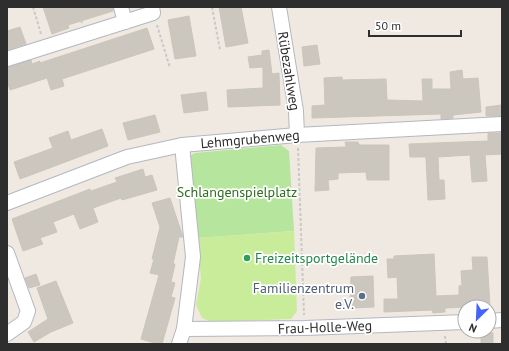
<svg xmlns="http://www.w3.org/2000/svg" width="509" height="351" font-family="'PT Sans',sans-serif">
  <rect width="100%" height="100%" fill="#efe9e1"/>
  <polygon fill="#b6e59e" points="281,145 289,151 294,231 197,238 188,157 195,153"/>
  <polygon fill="#c9ec9a" points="294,231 297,311 291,319 212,322 202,318 196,305 201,278 197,238"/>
  <g fill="#cbc7bf" stroke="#cbc5ba">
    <polygon points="43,7 113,7 113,11 68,25 69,28 52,34"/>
    <polygon points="219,7 241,7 248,43 226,47"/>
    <polygon points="189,16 196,56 175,59 168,20"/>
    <polygon points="20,27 26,44 7,50 7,31"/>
    <polygon points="147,28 154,49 62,79 64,86 51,90 47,78 10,90 7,81 7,67 31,60 32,64 40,61 40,63"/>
    <polygon points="317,45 320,64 304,66 302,47"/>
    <polygon points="269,50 272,74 279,73 280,105 228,107 227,90 263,88 263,67 250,68 248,57 262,55 262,51"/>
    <polygon points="462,70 463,79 478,78 481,112 453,115 453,118 441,119 441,114 312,118 312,106 325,105 324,78 342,77 342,80 386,79 387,100 423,101 422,79 432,79 432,89 451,89 450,72"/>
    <polygon points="206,92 208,110 184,113 181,95"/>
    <polygon points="502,105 502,116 486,116 486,107"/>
    <polygon points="155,115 160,132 128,140 123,123"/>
    <polygon points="102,129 108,146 20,179 14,162 53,148 49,138 68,131 71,140"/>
    <polygon points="488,133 502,133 502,154 485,155 487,181 472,182 470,155 438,157 439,180 444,180 445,199 428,200 426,157 410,157 409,144 488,141"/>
    <polygon points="345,142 358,142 359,145 389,145 389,180 367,180 366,172 338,173 338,179 328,180 329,190 315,191 316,148 346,147"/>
    <polygon points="143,169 145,177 152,175 157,190 122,200 121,198 93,208 98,222 80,229 74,214 53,222 57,232 40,238 43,244 23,251 12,219 90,189 91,191 117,182 115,178"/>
    <polygon points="170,198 183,237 179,237 173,264 175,264 171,282 175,283 171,297 175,298 162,344 158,344 141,339 159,275 150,273 154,259 152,259 160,227 152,203"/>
    <polygon points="434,254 436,296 459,295 459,286 462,285 461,271 473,270 472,257 487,257 490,306 445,308 445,312 433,313 432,310 384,312 384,299 398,299 397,277 388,278 387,259 394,259 394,256"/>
    <polygon points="36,274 40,285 29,288 25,278"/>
    <polygon points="373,276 374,307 353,308 352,301 350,301 351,277"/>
    <polygon points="56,281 73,323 51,332 34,342 28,332 48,319 37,288"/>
    <rect x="481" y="333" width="12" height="11"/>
  </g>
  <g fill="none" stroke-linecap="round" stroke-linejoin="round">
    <g stroke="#b4b7c1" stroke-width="16">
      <g id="minor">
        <polyline points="121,7 125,22"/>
        <polyline points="279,7 296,111 297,135"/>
        <polyline points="7,59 153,13 152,7"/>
        <polyline points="7,203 127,157 182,145 297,135 502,124"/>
        <polyline points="7,253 28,311 24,322 7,334"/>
        <polyline points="489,321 502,320"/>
        <polyline points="184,329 305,328 465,322"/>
        <polyline points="179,344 184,329 193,257 182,145"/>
      </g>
    </g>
    <g stroke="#c9c9c9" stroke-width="2" stroke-dasharray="3 2" stroke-linecap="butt">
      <polyline points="33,7 41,34"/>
      <polyline points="76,7 82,23"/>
      <polyline points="212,7 220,50"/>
      <polyline points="157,25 170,68"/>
      <polyline points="298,148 304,315"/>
      <polyline points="445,336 446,344"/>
    </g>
    <use href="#minor" stroke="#fff" stroke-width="14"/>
  </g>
  <circle fill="#2e9e5b" stroke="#fff" stroke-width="1.5" cx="247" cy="258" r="4"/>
  <circle fill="#5c6f8a" stroke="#fff" stroke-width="1.5" cx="362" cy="296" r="4"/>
  <g text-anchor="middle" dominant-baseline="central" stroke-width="3.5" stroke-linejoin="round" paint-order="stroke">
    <g font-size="14" fill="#2e2e2e" stroke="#fff">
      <text transform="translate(289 71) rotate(81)">Rübezahlweg</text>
      <text transform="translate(250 139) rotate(-5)">Lehmgrubenweg</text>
      <text transform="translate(325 327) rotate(-2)">Frau-Holle-Weg</text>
    </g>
    <g font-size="14" fill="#2c6e1b" stroke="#fff">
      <text x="237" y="192">Schlangenspielplatz</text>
    </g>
    <g font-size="14" fill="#27864d" stroke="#fff" text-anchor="start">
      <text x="255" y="258">Freizeitsportgelände</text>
    </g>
    <g font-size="14" fill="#4e5e75" stroke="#fff" text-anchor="end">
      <text x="354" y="288">Familienzentrum<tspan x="354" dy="16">e.V.</tspan></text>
    </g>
  </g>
  <rect width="509" height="351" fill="none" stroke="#2e2e2e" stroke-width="16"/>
  <g transform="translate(477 319) rotate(204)"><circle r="19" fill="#ffffff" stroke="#ababab"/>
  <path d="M0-3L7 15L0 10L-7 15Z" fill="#4264fb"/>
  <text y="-6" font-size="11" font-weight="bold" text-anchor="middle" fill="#2e2e2e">N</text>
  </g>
  <path d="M369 30v6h92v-6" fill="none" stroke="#2e2e2e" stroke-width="2"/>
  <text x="375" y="30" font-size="12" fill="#2e2e2e" stroke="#ffffff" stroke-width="3" paint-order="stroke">50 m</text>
</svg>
